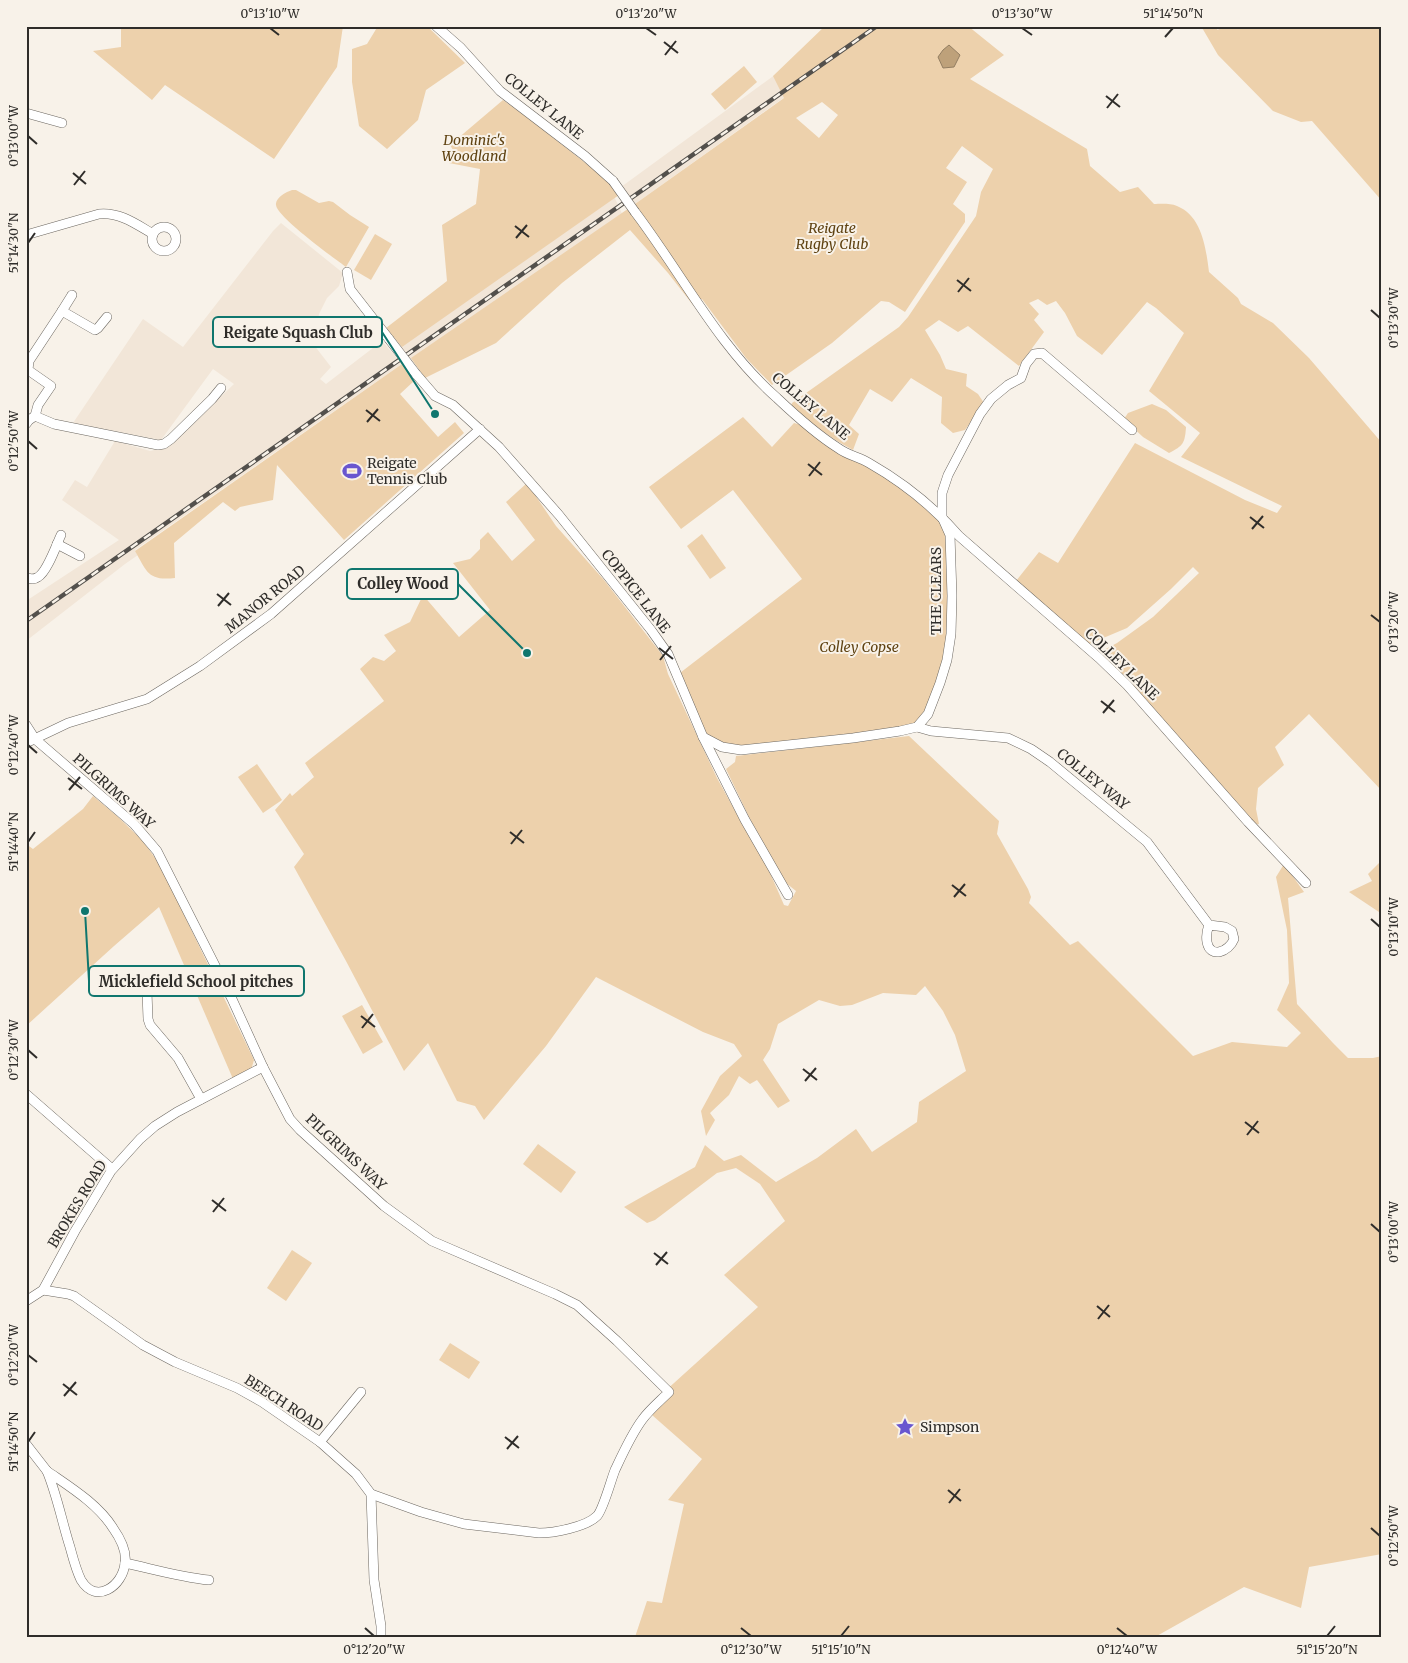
<svg xmlns="http://www.w3.org/2000/svg" width="1408" height="1663" font-family="Merriweather,serif">
  <rect width="100%" height="100%" fill="#f8f2e9"/>
  <g fill="#f2e6d8">
    <polygon points="842,26 934,26 782,99 635,204 621,187"/>
    <polygon points="612,192 625,220 424,376 386,328"/>
    <polygon points="281,223 343,273 339,286 327,298 319,314 314,345 331,367 320,379 326,384 382,341 402,364 135,550 138,555 125,564 26,641 26,601 119,540 62,500 75,480 87,487 115,441 150,451 166,447 173,443 234,384 213,369 161,440 73,423 143,319 183,347 273,231"/>
  </g>
  <g fill="#edd1ac" fill-rule="evenodd">
    <polygon points="119,26 343,26 337,67 274,159 165,85 152,100 93,51 121,47 121,27"/>
    <polygon points="378,26 427,26 465,63 426,90 418,120 387,149 359,126 352,82 352,49 367,44"/>
    <path d="M 825,26 L 968,26 L 1004,55 L 970,79 L 1087,149 L 1090,166 L 1120,192 L 1138,187 L 1154,204 C 1160,204 1170,203 1177,206 C 1202,216 1206,248 1209,272 L 1238,298 L 1241,304 L 1273,323 L 1309,358 L 1382,443 L 1382,791 L 1309,714 L 1275,747 L 1284,765 L 1258,788 L 1256,809 L 1259,824 L 1255,825 L 1098,653 L 1117,643 L 1153,617 L 1199,573 L 1193,567 L 1171,589 L 1127,628 L 1089,644 L 1016,581 L 1039,552 L 1058,563 L 1135,443 L 1245,500 L 1277,513 L 1282,506 L 1181,457 L 1200,433 L 1149,391 L 1184,333 L 1156,308 L 1147,302 L 1102,355 L 1077,336 L 1065,313 L 1056,301 L 1047,305 L 1038,299 L 1029,303 L 1039,314 L 1034,320 L 1044,332 L 1019,366 L 968,326 L 958,332 L 939,320 L 925,330 L 940,355 L 946,369 L 967,374 L 966,386 L 978,394 L 984,403 L 965,430 L 953,433 L 941,423 L 942,397 L 911,378 L 892,402 L 870,389 L 849,425 L 859,434 L 853,450 C 830,438 810,423 791,407 L 792,403 L 899,327 L 908,317 L 976,216 L 981,192 L 993,169 L 962,146 L 946,168 L 967,182 L 953,204 L 965,214 L 965,222 L 905,312 L 889,302 L 881,301 L 832,343 L 772,385 L 746,358 L 702,299 L 693,305 L 668,273 L 630,230 L 562,283 L 496,343 L 425,378 L 411,358 L 635,204 L 784,98 L 773,76 ZM 822,102 L 838,115 L 819,138 L 796,118 Z"/>
    <polygon points="1201,26 1213,26 1218,30 1221,26 1382,26 1382,201 1312,121 1301,122 1273,111 1218,55"/>
    <polygon points="744,66 757,82 725,110 711,94"/>
    <polygon points="503,100 528,118 611,183 619,195 402,347 386,328 447,281 442,225 476,204 480,169 449,163 449,155 453,150 450,145"/>
    <path d="M 292,190 L 296,190 L 319,203 L 329,201 L 333,202 L 350,215 L 369,227 L 346,267 C 334,258 277,217 276,205 C 275,198 286,192 292,190 Z"/>
    <polygon points="375,234 392,244 371,280 354,270"/>
    <path d="M 402,364 L 414,381 L 400,394 L 438,437 L 455,422 L 464,433 L 344,540 L 277,465 L 273,500 L 240,507 L 235,511 L 223,502 L 174,543 L 175,578 C 148,581 147,572 135,551 Z"/>
    <path d="M 1152,404 L 1166,410 L 1186,427 C 1185,443 1183,446 1169,453 L 1143,437 L 1124,419 L 1128,413 Z"/>
    <polygon points="743,417 772,447 794,423 812,428 866,461 942,517 950,535 952,596 940,683 917,727 741,750 703,737 676,676 802,579 733,490 681,529 649,487"/>
    <polygon points="527,483 556,526 604,580 663,656 668,674 717,778 746,831 767,866 784,905 788,906 796,891 786,883 751,821 726,769 735,762 736,756 909,736 999,821 997,834 1028,889 1031,897 1029,903 1070,945 1078,941 1193,1056 1232,1042 1287,1047 1301,1033 1277,1010 1289,983 1287,930 1276,877 1284,864 1304,892 1288,898 1297,1004 1333,1043 1348,1058 1373,1058 1382,1056 1382,1554 1309,1567 1301,1608 1244,1587 1155,1637 635,1637 647,1601 662,1603 684,1504 668,1500 702,1459 652,1415 653,1402 758,1307 724,1275 785,1221 760,1184 736,1168 717,1173 655,1220 647,1223 624,1207 695,1167 705,1145 724,1161 741,1155 776,1182 817,1158 856,1129 872,1152 917,1122 919,1102 966,1071 955,1035 943,1011 925,986 916,995 883,993 852,1005 840,1006 819,1000 778,1024 770,1049 763,1060 790,1101 778,1108 757,1080 750,1084 739,1076 729,1095 710,1113 715,1120 706,1136 701,1111 720,1076 742,1056 734,1044 703,1032 596,977 546,1046 484,1120 475,1106 457,1101 428,1043 404,1071 346,961 294,867 304,854 275,810 290,793 292,796 314,777 305,763 384,701 360,669 373,657 384,661 396,651 384,635 410,622 423,595 459,637 490,610 453,563 470,559 480,549 480,540 488,532 512,561 535,540 506,502"/>
    <polygon points="702,534 726,568 710,579 687,546"/>
    <polygon points="257,764 282,800 263,813 238,777"/>
    <polygon points="93,796 117,816 143,841 160,865 254,1060 251,1070 233,1079 159,907 114,946 26,1026 26,844 33,849 83,809"/>
    <polygon points="1382,860 1382,914 1349,892 1372,881 1368,874"/>
    <polygon points="362,1005 383,1042 363,1054 342,1016"/>
    <polygon points="538,1144 576,1172 561,1193 523,1164"/>
    <polygon points="292,1250 312,1263 286,1301 267,1288"/>
    <polygon points="450,1343 480,1362 469,1379 439,1360"/>
  </g>
  <polygon fill="#bea17a" stroke="#937e62" points="949,45 960,55 954,67 943,68 938,57 943,50"/>
  <g fill="none" stroke-linecap="round" stroke-linejoin="round">
    <g stroke="#6c6760" stroke-width="10">
      <g id="street">
        <polyline points="436,26 461,48 500,91 585,156 613,181"/>
        <polyline points="26,113 62,123"/>
        <path d="M 635,212 C 682,274 718,346 777,398 C 796,416 816,434 838,448 C 847,455 859,457 869,463 C 904,483 933,506 959,536 L 1099,658 L 1127,685 L 1248,822 L 1306,883"/>
        <circle cx="164" cy="239" r="12"/>
        <path d="M 26,235 L 99,214 C 120,212 136,224 153,234"/>
        <polyline points="347,272 350,289 389,339"/>
        <polyline points="62,311 72,295"/>
        <polyline points="416,374 435,396 453,405 499,447 559,515 651,630 668,654 703,737 745,820 788,895"/>
        <polyline points="35,416 54,424 158,445 164,444 171,439 212,399 221,388"/>
        <polyline points="35,416 38,405 51,386 28,370 29,361 62,311 95,330 98,328 107,317"/>
        <polyline points="26,424 29,420 35,416"/>
        <polyline points="57,544 80,556"/>
        <path d="M 26,578 C 31,579 34,580 38,577 C 47,572 56,546 61,535"/>
        <path d="M 26,725 L 35,739 L 134,824 L 157,851 L 232,999 L 263,1067 L 290,1119 L 300,1130 L 384,1206 L 432,1241 L 555,1294 L 577,1305 L 617,1341 L 669,1392 C 660,1401 649,1410 642,1420 C 631,1435 623,1453 615,1470 C 611,1480 603,1510 597,1516 C 586,1527 554,1533 539,1533 L 464,1524 L 421,1512 L 371,1494"/>
        <path d="M 917,727 L 931,731 L 1008,738 L 1031,749 L 1050,762 L 1147,842 L 1209,925 C 1207,930 1206,936 1207,942 C 1210,959 1229,952 1234,939 L 1232,931 L 1225,927 L 1209,925"/>
        <polyline points="703,737 722,747 741,750 853,738 900,731 917,727 928,714 940,683 947,660 951,634 952,596 950,535 942,517 942,493 948,475 980,414 991,399 1008,385 1021,378 1026,364 1034,354 1042,353 1132,430"/>
        <polyline points="26,743 68,723 147,699 200,666 271,614 480,429"/>
        <polyline points="147,992 148,1019 150,1025 178,1058 201,1099"/>
        <polyline points="26,1094 112,1169"/>
        <polyline points="43,1290 68,1294 74,1296 143,1345 175,1362 237,1388 262,1402 320,1442 356,1474 371,1494 374,1580 381,1626 381,1637"/>
        <polyline points="26,1301 43,1290 75,1231 111,1171 140,1139 155,1126 177,1112 263,1067"/>
        <polyline points="320,1442 361,1392"/>
        <polyline points="26,1444 47,1471"/>
        <path d="M 47,1471 C 70,1487 98,1504 113,1528 C 120,1538 127,1551 125,1563 C 123,1586 96,1605 81,1580 C 76,1570 73,1558 70,1547 C 62,1522 57,1495 47,1471 Z"/>
        <path d="M 125,1563 C 153,1569 180,1577 209,1580"/>
      </g>
    </g>
    <use href="#street" stroke="#fff" stroke-width="9"/>
    <g stroke="#53504c" stroke-width="4.5">
      <polyline id="rail" points="26,621 877,26"/>
    </g>
    <use href="#rail" stroke="#f8f2e9" stroke-width="2.5" stroke-dasharray="8" stroke-linecap="butt"/>
    <g stroke="#6c6760" stroke-width="10" stroke-linecap="butt">
      <g id="street-bridge">
        <polyline points="613,181 635,212"/>
        <polyline points="389,339 416,374"/>
      </g>
    </g>
    <use href="#street-bridge" stroke="#fff" stroke-width="9"/>
  </g>
  <path fill="none" stroke="#2f2d2a" stroke-width="2" d="M 270,28 L 279,35M 646,28 L 656,35M 1022,28 L 1032,35M 1165,37 L 1173,28M 664,42 L 678,53M 665,55 L 676,41M 1106,96 L 1120,107M 1107,108 L 1118,94M 28,136 L 37,144M 73,173 L 86,184M 74,185 L 85,171M 515,226 L 529,237M 516,238 L 527,225M 28,243 L 35,233M 957,280 L 971,291M 958,292 L 969,278M 1371,310 L 1380,318M 366,410 L 380,421M 367,422 L 378,409M 28,441 L 37,449M 808,464 L 822,475M 809,476 L 820,462M 1250,517 L 1264,528M 1252,529 L 1263,516M 217,594 L 231,605M 218,606 L 229,593M 1371,615 L 1380,622M 659,648 L 673,659M 660,660 L 671,646M 1101,701 L 1115,712M 1103,713 L 1114,700M 28,745 L 37,753M 68,778 L 82,789M 69,790 L 80,777M 510,832 L 524,843M 28,842 L 35,832M 511,844 L 522,830M 952,885 L 966,896M 954,897 L 965,884M 1371,919 L 1380,927M 361,1016 L 375,1027M 362,1028 L 373,1014M 28,1050 L 37,1058M 803,1069 L 817,1080M 805,1081 L 816,1068M 1245,1122 L 1259,1133M 1247,1135 L 1258,1121M 212,1200 L 226,1211M 213,1212 L 224,1198M 1371,1224 L 1380,1232M 654,1253 L 668,1264M 656,1265 L 667,1252M 1097,1306 L 1110,1317M 1098,1319 L 1109,1305M 28,1355 L 37,1362M 63,1384 L 77,1395M 64,1396 L 76,1382M 505,1437 L 519,1448M 28,1442 L 35,1432M 507,1449 L 518,1436M 948,1490 L 961,1501M 949,1503 L 960,1489M 1371,1528 L 1380,1536M 365,1628 L 374,1636M 741,1628 L 751,1636M 1117,1628 L 1127,1636M 841,1636 L 849,1626M 1327,1636 L 1335,1626"/>
  <defs>
    <g id="stadium-bare" transform="scale(1.5)"><path d="M0-5a6.5 5 0 1 0 0 10a6.5 5 0 1 0 0-10ZM-3.5-1.8h7v3.6h-7Z" fill="#6956cf" stroke="#f8f2e9" stroke-width="2.5" paint-order="stroke"/></g>
    <g id="sight-bare" transform="scale(1.5)"><path d="M0-6L1.8-2.2L6-1.7L2.9 1.2L3.7 5.4L0 3.3L-3.7 5.4L-2.9 1.2L-6-1.7L-1.8-2.2Z" fill="#6956cf" stroke="#f8f2e9" stroke-width="2.5" paint-order="stroke"/></g>
  </defs>
  <g fill-rule="evenodd">
    <use href="#stadium-bare" x="352" y="471"/>
    <use href="#sight-bare" x="905" y="1427"/>
  </g>
  <g text-anchor="middle" dominant-baseline="central" stroke-width="4" stroke-linejoin="round" paint-order="stroke">
    <g font-size="14" fill="#2f2d2a" stroke="#f8f2e9">
      <text transform="translate(544 106) rotate(39)">COLLEY LANE</text>
      <text transform="translate(811 406) rotate(40)">COLLEY LANE</text>
      <text transform="translate(636 591) rotate(52)">COPPICE LANE</text>
      <text transform="translate(936 591) rotate(-90)">THE CLEARS</text>
      <text transform="translate(265 599) rotate(-39)">MANOR ROAD</text>
      <text transform="translate(1122 664) rotate(44)">COLLEY LANE</text>
      <text transform="translate(1093 779) rotate(39)">COLLEY WAY</text>
      <text transform="translate(114 791) rotate(42)">PILGRIMS WAY</text>
      <text transform="translate(346 1152) rotate(43)">PILGRIMS WAY</text>
      <text transform="translate(77 1204) rotate(-59)">BROKES ROAD</text>
      <text transform="translate(284 1403) rotate(33)">BEECH ROAD</text>
    </g>
    <g font-size="14" font-style="italic" fill="#5f4211" stroke="#f8f2e9">
      <text x="474" y="140">Dominic's<tspan x="474" dy="16">Woodland</tspan></text>
      <text x="832" y="228">Reigate<tspan x="832" dy="16">Rugby Club</tspan></text>
      <text x="859" y="647">Colley Copse</text>
    </g>
    <g font-size="14" fill="#2f2d2a" stroke="#f8f2e9" text-anchor="start">
      <text x="367" y="463">Reigate<tspan x="367" dy="16">Tennis Club</tspan></text>
      <text x="920" y="1427">Simpson</text>
    </g>
  </g>
  <path fill="none" stroke="#0f766e" stroke-width="2" d="M435 414L382 332M527 653L458 584M85 911L89 981"/>
  <g fill="#0f766e" stroke="#f8f2e9" stroke-width="2">
    <circle cx="435" cy="414" r="5"/>
    <circle cx="527" cy="653" r="5"/>
    <circle cx="85" cy="911" r="5"/>
  </g>
  <g fill="#f8f2e9" stroke="#0f766e" stroke-width="2">
    <rect x="213" y="317" width="169" height="30" rx="5"/>
    <rect x="347" y="569" width="111" height="30" rx="5"/>
    <rect x="89" y="966" width="215" height="30" rx="5"/>
  </g>
  <g font-size="15" text-anchor="middle" font-weight="bold" fill="#2f2d2a">
    <text x="298" y="338">Reigate Squash Club</text>
    <text x="403" y="589">Colley Wood</text>
    <text x="196" y="987">Micklefield School pitches</text>
  </g>
  <rect width="1408" height="1663" fill="none" stroke="#f8f2e9" stroke-width="55"/>
  <rect x="28" y="28" width="1352" height="1608" fill="none" stroke="#2f2d2a" stroke-width="2"/>
  <g font-size="12" text-anchor="middle" fill="#2f2d2a">
    <text x="270" y="18">0°13'10"W</text>
    <text x="646" y="18">0°13'20"W</text>
    <text x="1022" y="18">0°13'30"W</text>
    <text x="1173" y="18">51°14'50"N</text>
    <text transform="translate(14 136) rotate(-90)" y="4">0°13'00"W</text>
    <text transform="translate(14 243) rotate(-90)" y="4">51°14'30"N</text>
    <text transform="translate(1394 318) rotate(-90)" y="4">0°13'30"W</text>
    <text transform="translate(14 441) rotate(-90)" y="4">0°12'50"W</text>
    <text transform="translate(1394 622) rotate(-90)" y="4">0°13'20"W</text>
    <text transform="translate(14 745) rotate(-90)" y="4">0°12'40"W</text>
    <text transform="translate(14 842) rotate(-90)" y="4">51°14'40"N</text>
    <text transform="translate(1394 927) rotate(-90)" y="4">0°13'10"W</text>
    <text transform="translate(14 1050) rotate(-90)" y="4">0°12'30"W</text>
    <text transform="translate(1394 1232) rotate(-90)" y="4">0°13'00"W</text>
    <text transform="translate(14 1355) rotate(-90)" y="4">0°12'20"W</text>
    <text transform="translate(14 1442) rotate(-90)" y="4">51°14'50"N</text>
    <text transform="translate(1394 1536) rotate(-90)" y="4">0°12'50"W</text>
    <text x="374" y="1654">0°12'20"W</text>
    <text x="751" y="1654">0°12'30"W</text>
    <text x="841" y="1654">51°15'10"N</text>
    <text x="1127" y="1654">0°12'40"W</text>
    <text x="1327" y="1654">51°15'20"N</text>
  </g>
</svg>
